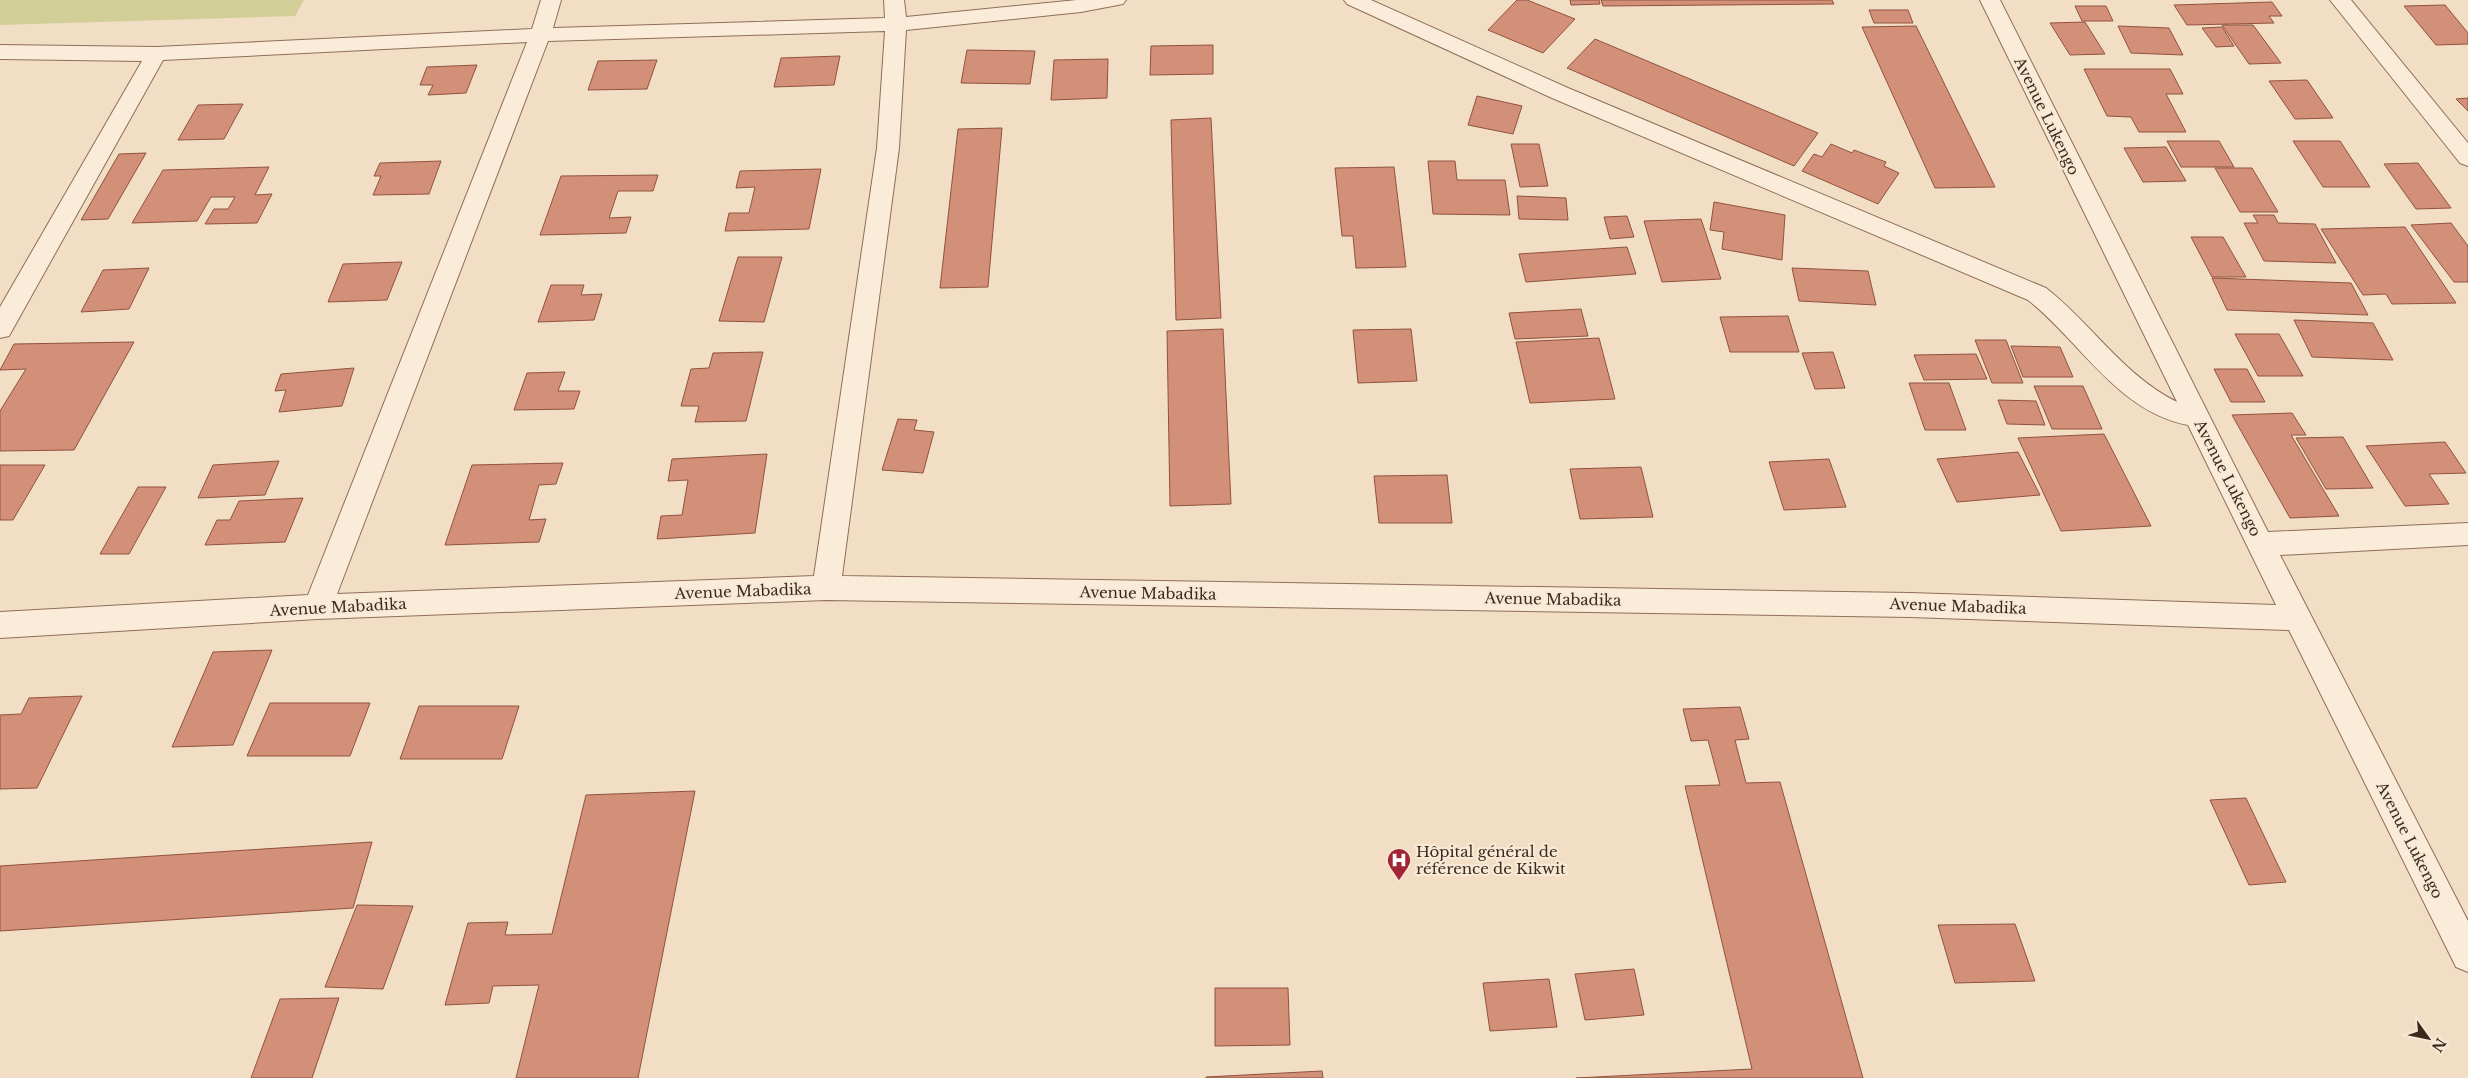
<svg xmlns="http://www.w3.org/2000/svg" width="2468" height="1078" font-family="'Libre Baskerville',serif">
  <rect width="100%" height="100%" fill="#f2dec5"/>
  <polygon fill="#d1cf97" points="0,0 304,0 295,16 0,25"/>
  <g fill="#d39078" stroke="#90523d">
    <polygon points="1517,0 1527,0 1575,19 1543,53 1488,30"/>
    <polygon points="1570,0 1599,0 1600,4 1571,5"/>
    <polygon points="1601,0 1832,0 1834,4 1603,6"/>
    <polygon points="2272,2 2282,16 2269,16 2274,23 2187,25 2174,5"/>
    <polygon points="2445,5 2468,33 2468,44 2436,45 2404,6"/>
    <polygon points="2075,6 2106,6 2113,21 2082,21"/>
    <polygon points="1869,10 1908,10 1913,23 1874,23"/>
    <polygon points="2085,22 2105,54 2070,55 2050,23"/>
    <polygon points="2222,25 2253,25 2281,63 2249,64"/>
    <polygon points="1916,26 1995,187 1935,188 1862,27"/>
    <polygon points="2118,26 2169,28 2183,55 2131,53"/>
    <polygon points="2222,27 2234,46 2216,47 2202,28"/>
    <polygon points="1595,39 1818,133 1794,166 1567,68"/>
    <polygon points="1213,45 1213,74 1150,75 1151,46"/>
    <polygon points="967,50 1035,51 1030,84 961,83"/>
    <polygon points="840,56 834,85 774,87 781,58"/>
    <polygon points="1108,59 1107,98 1051,100 1054,60"/>
    <polygon points="657,60 647,89 588,90 598,61"/>
    <polygon points="477,65 466,93 428,95 433,85 420,85 427,67"/>
    <polygon points="2084,69 2170,69 2183,94 2166,94 2186,132 2139,132 2131,117 2107,116"/>
    <polygon points="2307,80 2333,118 2295,119 2269,81"/>
    <polygon points="1477,96 1522,106 1513,134 1468,125"/>
    <polygon points="2468,98 2468,111 2456,99"/>
    <polygon points="243,104 224,139 178,140 198,105"/>
    <polygon points="1211,118 1221,318 1176,320 1171,120"/>
    <polygon points="1002,128 988,287 940,288 958,129"/>
    <polygon points="2167,141 2219,141 2234,167 2181,167"/>
    <polygon points="2293,141 2340,141 2370,187 2323,187"/>
    <polygon points="1511,144 1539,144 1548,186 1520,187"/>
    <polygon points="1831,144 1852,153 1854,150 1886,162 1884,166 1899,173 1878,204 1802,171 1814,154 1822,157"/>
    <polygon points="2166,147 2186,181 2143,182 2124,148"/>
    <polygon points="146,153 108,219 81,220 119,154"/>
    <polygon points="441,161 429,194 373,195 381,176 374,176 380,163"/>
    <polygon points="1428,161 1455,161 1457,180 1505,180 1510,215 1433,214"/>
    <polygon points="2418,163 2451,208 2416,209 2384,164"/>
    <polygon points="269,167 255,195 272,194 257,223 205,224 214,209 228,209 235,197 211,197 197,221 132,223 163,170"/>
    <polygon points="1394,167 1406,267 1356,268 1353,236 1342,236 1335,168"/>
    <polygon points="2215,168 2252,168 2278,212 2240,212"/>
    <polygon points="821,169 809,229 725,231 729,213 749,213 755,187 736,188 740,171"/>
    <polygon points="658,175 653,191 618,191 609,218 631,217 626,233 540,235 561,176"/>
    <polygon points="1517,196 1566,198 1568,220 1519,219"/>
    <polygon points="1714,202 1785,215 1782,260 1722,249 1724,232 1710,230"/>
    <polygon points="2253,215 2274,215 2278,223 2315,224 2336,263 2264,261 2244,223 2258,223"/>
    <polygon points="1627,216 1634,237 1610,239 1604,217"/>
    <polygon points="1701,219 1721,279 1662,282 1644,221"/>
    <polygon points="2451,223 2468,246 2468,282 2454,282 2411,225"/>
    <polygon points="2405,227 2456,303 2392,304 2386,294 2363,295 2321,229"/>
    <polygon points="2191,237 2223,237 2246,277 2212,277"/>
    <polygon points="1627,247 1636,274 1526,282 1519,254"/>
    <polygon points="738,257 782,257 764,322 719,321"/>
    <polygon points="402,262 387,300 328,302 343,264"/>
    <polygon points="149,268 129,309 81,312 103,270"/>
    <polygon points="1792,268 1868,271 1876,305 1799,301"/>
    <polygon points="2212,278 2351,283 2368,315 2227,310"/>
    <polygon points="551,285 584,285 581,295 602,294 594,320 538,322"/>
    <polygon points="1581,309 1588,336 1515,339 1509,313"/>
    <polygon points="1788,316 1799,352 1730,352 1720,317"/>
    <polygon points="2294,320 2373,323 2393,360 2312,357"/>
    <polygon points="1223,329 1231,504 1170,506 1167,331"/>
    <polygon points="1411,329 1417,381 1358,383 1353,330"/>
    <polygon points="2235,334 2279,334 2303,376 2258,376"/>
    <polygon points="1599,338 1615,399 1530,403 1516,342"/>
    <polygon points="1975,340 2006,340 2023,383 1992,383"/>
    <polygon points="134,342 74,450 0,451 0,411 26,369 0,370 14,344"/>
    <polygon points="2011,346 2060,347 2073,377 2023,377"/>
    <polygon points="763,352 746,421 695,422 699,406 681,406 691,369 709,368 713,353"/>
    <polygon points="1833,352 1845,388 1815,389 1802,353"/>
    <polygon points="1976,354 1987,379 1924,380 1914,355"/>
    <polygon points="354,368 342,406 279,412 286,390 275,391 281,374"/>
    <polygon points="2214,369 2247,369 2265,402 2231,402"/>
    <polygon points="565,372 558,391 580,391 574,409 514,410 527,373"/>
    <polygon points="1909,383 1949,383 1966,430 1925,430"/>
    <polygon points="2034,386 2083,386 2102,429 2052,429"/>
    <polygon points="1998,400 2036,401 2045,425 2007,424"/>
    <polygon points="2292,413 2306,435 2291,435 2339,516 2290,518 2232,415"/>
    <polygon points="898,419 917,420 914,430 934,432 923,473 882,470"/>
    <polygon points="2104,434 2151,526 2061,531 2018,438"/>
    <polygon points="2343,437 2373,488 2326,489 2296,438"/>
    <polygon points="2445,442 2466,473 2429,474 2449,504 2405,506 2366,446"/>
    <polygon points="2018,452 2040,495 1957,502 1937,459"/>
    <polygon points="767,454 755,533 657,539 661,516 682,515 688,480 668,481 672,459"/>
    <polygon points="1829,459 1846,507 1784,510 1769,462"/>
    <polygon points="279,461 265,495 198,498 213,465"/>
    <polygon points="563,463 556,484 539,485 529,520 546,519 539,542 445,545 472,465"/>
    <polygon points="0,465 45,465 13,520 0,520"/>
    <polygon points="1641,467 1653,517 1580,519 1570,469"/>
    <polygon points="1447,475 1452,523 1379,523 1374,476"/>
    <polygon points="138,487 166,487 129,554 100,554"/>
    <polygon points="303,498 285,542 205,545 217,520 230,520 239,501"/>
    <polygon points="272,650 233,745 172,747 213,652"/>
    <polygon points="82,696 37,788 0,789 0,715 21,714 29,698"/>
    <polygon points="270,703 370,703 350,756 247,756"/>
    <polygon points="419,706 519,706 502,759 400,759"/>
    <polygon points="1740,707 1749,739 1735,740 1746,783 1780,782 1863,1078 1576,1078 1752,1069 1685,786 1720,785 1708,740 1691,741 1683,709"/>
    <polygon points="695,791 638,1078 516,1078 539,985 493,986 489,1003 445,1005 468,923 508,922 505,935 552,934 586,795"/>
    <polygon points="2246,798 2286,882 2249,885 2210,800"/>
    <polygon points="372,842 353,908 0,931 0,866"/>
    <polygon points="357,905 413,906 383,989 325,987"/>
    <polygon points="2015,924 2035,981 1955,983 1938,925"/>
    <polygon points="1634,969 1644,1015 1585,1020 1575,974"/>
    <polygon points="1549,979 1557,1027 1490,1031 1483,983"/>
    <polygon points="1215,988 1288,988 1290,1045 1215,1046"/>
    <polygon points="339,998 312,1078 251,1078 280,999"/>
    <polygon points="1322,1071 1323,1078 1206,1078 1206,1077"/>
  </g>
  <g fill="none" stroke-linecap="round" stroke-linejoin="round">
    <g stroke="#8e6e59" stroke-width="2">
      <g id="minor">
        <path d="M 541,0 L 561,0 L 553,28 L 885,18 L 884,0 L 904,0 L 906,17 L 1077,0 L 1126,0 L 1123,4 L 1081,12 L 906,30 L 899,148 L 842,576 L 1910,593 L 2276,605 L 2188,425 C 2118,412 2080,341 2028,300 L 1552,98 L 1347,4 L 1344,0 L 1371,0 L 1568,88 L 2046,288 C 2091,323 2123,375 2177,402 L 1980,0 L 2000,0 L 2268,532 L 2468,523 L 2468,545 L 2280,555 L 2468,921 L 2468,972 L 2456,967 L 2289,630 L 1910,617 L 826,600 L 318,619 L 0,638 L 0,612 L 308,595 L 527,42 L 163,60 L 9,336 L 0,338 L 0,307 L 142,61 L 0,59 L 0,45 L 156,47 L 532,29 ZM 885,31 L 877,148 L 814,576 L 337,594 L 548,41 Z"/>
        <polygon points="2330,0 2351,0 2468,143 2468,166 2460,163"/>
      </g>
    </g>
    <use href="#minor" fill="#fbecd9" fill-rule="evenodd"/>
  </g>
  <defs>
    <g id="hospital-pin" transform="scale(1.25)"><path d="M0 17L-7.5 6A9.5 9.5 0 1 1 7.5 6Z" fill="#a22437" stroke="#f8e9d5"/><path d="M-5-5h3v3.5h4V-5h3V5h-3V1.5h-4V5h-3Z" fill="#fff"/></g>
  </defs>
  <g fill-rule="evenodd">
    <use href="#hospital-pin" x="1399" y="860"/>
  </g>
  <g text-anchor="middle" dominant-baseline="central" stroke-width="4.5" stroke-linejoin="round" paint-order="stroke">
    <g font-size="15" fill="#3d291e" stroke="#f8e9d5">
      <text transform="translate(2047 116) rotate(64)">Avenue Lukengo</text>
      <text transform="translate(2228 478) rotate(63)">Avenue Lukengo</text>
      <text transform="translate(743 591) rotate(-2)">Avenue Mabadika</text>
      <text transform="translate(1148 593) rotate(1)">Avenue Mabadika</text>
      <text transform="translate(1553 599) rotate(1)">Avenue Mabadika</text>
      <text transform="translate(1958 606) rotate(2)">Avenue Mabadika</text>
      <text transform="translate(338 607) rotate(-3)">Avenue Mabadika</text>
      <text transform="translate(2410 840) rotate(63)">Avenue Lukengo</text>
    </g>
    <g font-size="15" fill="#3d291e" stroke="#f8e9d5" text-anchor="start">
      <text x="1416" y="851">Hôpital général de<tspan x="1416" dy="17">référence de Kikwit</tspan></text>
    </g>
  </g>
  <g transform="translate(2428 1038) rotate(123)" stroke="#f8e9d5" stroke-width="4" paint-order="stroke">
  <path d="M0-4L9 19L0 12L-9 19Z" fill="#3d291e"/>
  <text y="-8" font-size="14" font-weight="bold" text-anchor="middle" fill="#3d291e">N</text>
  </g>
</svg>
